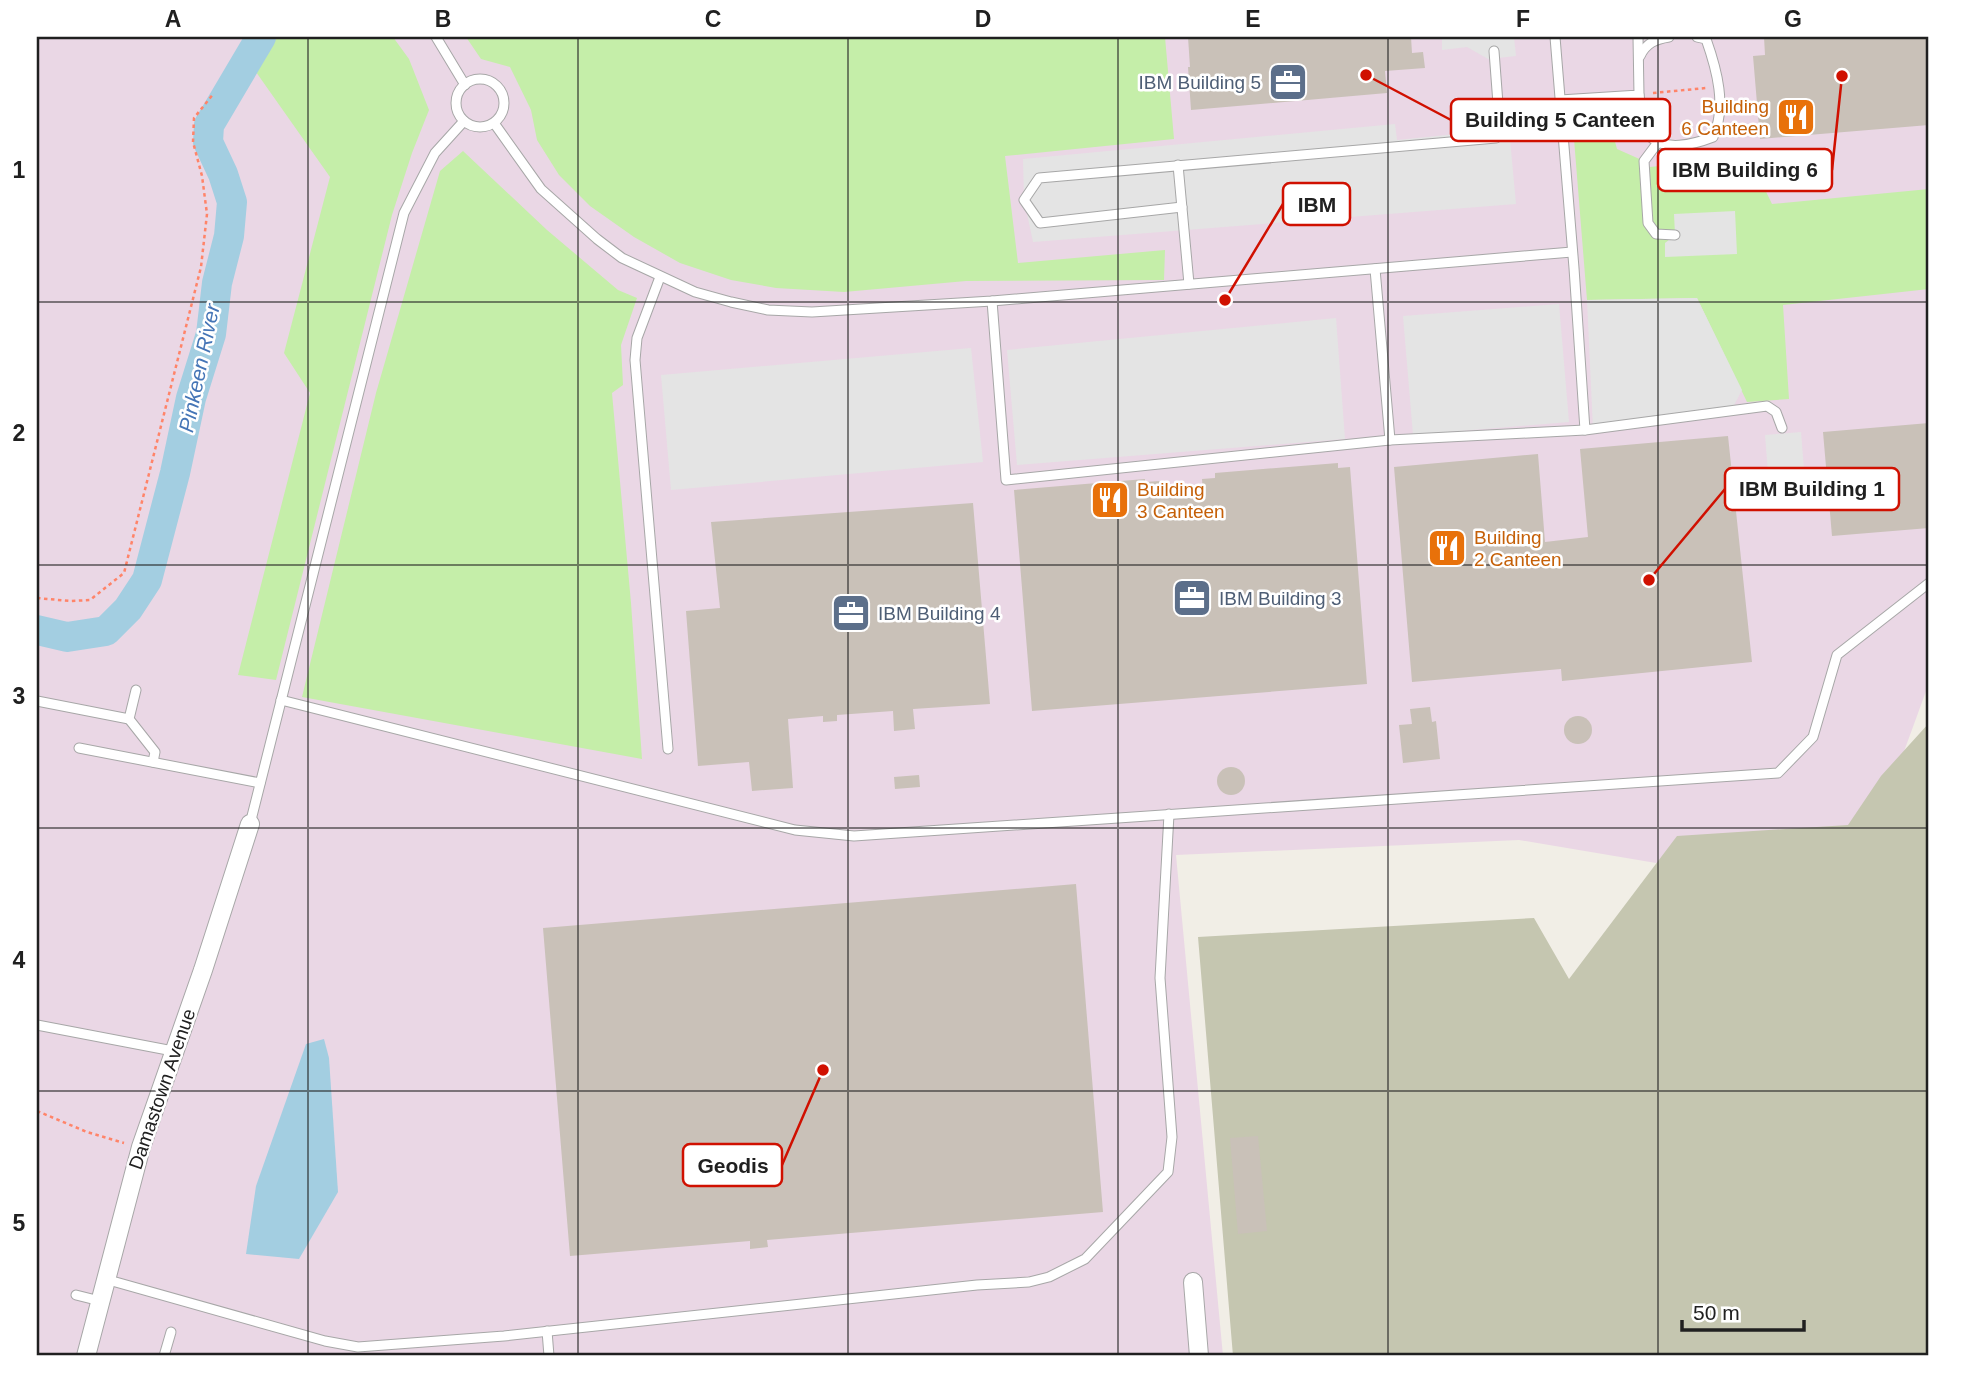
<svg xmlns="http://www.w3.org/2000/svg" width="1966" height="1393" font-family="Helvetica,sans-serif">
  <rect width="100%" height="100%" fill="#f1eee6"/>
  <polygon fill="#ead7e5" points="37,37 1929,37 1929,683 1891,787 1853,832 1662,864 1519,840 1176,855 1223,1356 37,1356"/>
  <polygon fill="#c5c6b0" points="1929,723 1929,1356 1233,1356 1198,937 1534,918 1569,979 1677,836 1848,825 1881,776"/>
  <g fill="#c5eea9">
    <polygon points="277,37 393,37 409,59 429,110 412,153 392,215 276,680 238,675 310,393 284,353 330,177 256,72"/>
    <polygon points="466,37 1165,37 1174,139 1005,156 1018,263 1165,250 1164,280 966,281 844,292 776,288 731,280 680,263 634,237 590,206 559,175 537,140 531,110 510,67 481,59"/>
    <polygon points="1579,125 1611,127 1617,149 1644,161 1650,167 1713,160 1729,175 1758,175 1772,204 1929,189 1929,289 1783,305 1789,399 1747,402 1697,298 1587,300 1574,139"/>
    <polygon points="463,151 547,230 618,290 637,298 621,345 623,385 612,393 631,603 642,759 302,697 376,393 440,171"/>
  </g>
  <g fill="#e4e4e4">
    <polygon points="1442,37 1514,37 1516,56 1488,59 1467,47 1442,50"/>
    <polygon points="1499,117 1508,118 1516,204 1033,242 1024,200 1023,159 1395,124 1397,140 1486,131"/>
    <polygon points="1735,211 1737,254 1665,257 1665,243 1675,235 1674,214"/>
    <polygon points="1697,298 1742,390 1731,411 1593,429 1587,300"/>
    <polygon points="1559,304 1569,422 1413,435 1403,316"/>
    <polygon points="1336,318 1345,439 1017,465 1007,350"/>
    <polygon points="971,348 983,462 671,490 661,375"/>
    <polygon points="1801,432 1807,507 1771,510 1765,435"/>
  </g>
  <polygon fill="#a3cee1" points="324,1039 329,1058 338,1192 299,1259 246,1254 256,1186 306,1044"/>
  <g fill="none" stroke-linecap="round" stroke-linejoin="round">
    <polyline stroke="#a3cee1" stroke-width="30" points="37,630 67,637 106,631 128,609 147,580 175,473 191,398 211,334 217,283 229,236 232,202 223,174 208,142 209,125 261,37"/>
  </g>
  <g fill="#c9c1b8">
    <polygon points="1188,37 1411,37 1412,53 1423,52 1425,68 1385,71 1387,93 1191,110 1188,67 1190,67"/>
    <polygon points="1764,37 1929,37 1929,125 1760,139 1753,56 1765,55"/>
    <polygon points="1929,423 1929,528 1832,536 1823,432"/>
    <polygon points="1728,436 1752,662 1562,681 1561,669 1412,682 1394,467 1538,454 1545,542 1588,537 1580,449"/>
    <polygon points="1338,463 1338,468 1350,467 1367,684 1032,711 1014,490 1145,479 1145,482 1160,481 1161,496 1203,493 1202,479 1215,478 1215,473"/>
    <polygon points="973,503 990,704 913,709 915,729 894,731 893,711 837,715 837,721 823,722 823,716 788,719 793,788 752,791 749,762 698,766 686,611 720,608 711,522"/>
    <polygon points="1430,707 1432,722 1436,721 1440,759 1403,763 1399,725 1412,724 1410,709"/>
    <circle cx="1578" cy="730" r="14"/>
    <circle cx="1231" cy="781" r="14"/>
    <polygon points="919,775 920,787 895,789 894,777"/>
    <polygon points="1076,884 1103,1212 767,1240 768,1247 750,1249 750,1241 570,1256 543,928"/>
    <polygon points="1258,1136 1267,1231 1238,1234 1230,1138"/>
  </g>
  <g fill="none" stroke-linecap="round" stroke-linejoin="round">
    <g stroke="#a7a7a7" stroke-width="11">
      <g id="service">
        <polyline points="436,37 465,85"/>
        <polyline points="1555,37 1574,268 1585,430"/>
        <path d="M 1640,56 C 1646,43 1656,39 1669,37"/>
        <circle cx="480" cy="103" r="24"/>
        <path d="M 1639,95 C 1641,106 1641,124 1648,134 C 1663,153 1695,144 1713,137 C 1727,107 1717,70 1706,39 L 1697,37"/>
        <polyline points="1560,100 1639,95 1638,37"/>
        <polyline points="494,123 541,189 597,239 622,258 695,292 731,302 768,310 812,312 992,301 1572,252"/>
        <polyline points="1659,141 1644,161 1648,223 1656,234 1675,235"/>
        <polyline points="1178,165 1189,284"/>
        <polyline points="1182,207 1040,223 1024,200 1039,178 1496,138 1499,117 1494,51"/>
        <polyline points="1375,269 1390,440"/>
        <polyline points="660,277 637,338 635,360 668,749"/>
        <polyline points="992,301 1006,480 1390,440 1585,430 1767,406 1776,412 1782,428"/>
        <polyline points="136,690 129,719 155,752 153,762"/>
        <polyline points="281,700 795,830 854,836 1778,773 1813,737 1837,655 1929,583"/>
        <polyline points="37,701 129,719"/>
        <polyline points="79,748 260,783"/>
        <polyline points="250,824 404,213 435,153 464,121"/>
        <polyline points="37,1025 173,1051"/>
        <polyline points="105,1279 325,1341 358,1347 504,1336 977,1285 1029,1282 1049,1277 1085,1259 1168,1172 1172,1137 1160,978 1169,814"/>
        <polyline points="76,1295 100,1301"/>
        <polyline points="547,1331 549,1356"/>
        <polyline points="164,1356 171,1332"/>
      </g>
    </g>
    <g stroke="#a7a7a7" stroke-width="20">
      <g id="minor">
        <polyline points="1193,1282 1199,1356"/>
        <polyline points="86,1356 141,1147 203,970 250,824"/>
      </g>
    </g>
    <g stroke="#ff8469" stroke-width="2.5" stroke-dasharray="3.5 3.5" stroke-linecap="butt">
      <polyline points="1653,93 1706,88"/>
      <polyline points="37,598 70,601 90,600 124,573 201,267 207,214 202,176 193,142 194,118 214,93"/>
      <polyline points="37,1111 87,1132 124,1143"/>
    </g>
    <use href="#service" stroke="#fff" stroke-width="9"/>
    <use href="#minor" stroke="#fff" stroke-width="18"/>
  </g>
  <path fill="none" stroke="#202020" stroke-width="2" stroke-opacity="0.55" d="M 308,37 L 308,1356M 578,37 L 578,1356M 848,37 L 848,1356M 1118,37 L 1118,1356M 1388,37 L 1388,1356M 1658,37 L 1658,1356M 37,302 L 1929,302M 37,565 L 1929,565M 37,828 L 1929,828M 37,1091 L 1929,1091"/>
  <defs>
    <g id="office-square" transform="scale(2.0125)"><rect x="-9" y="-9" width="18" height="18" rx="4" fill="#5c6f8a" stroke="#fff"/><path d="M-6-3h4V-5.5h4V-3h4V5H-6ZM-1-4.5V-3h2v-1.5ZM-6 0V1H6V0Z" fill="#fff"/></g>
    <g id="restaurant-square" transform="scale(2.0125)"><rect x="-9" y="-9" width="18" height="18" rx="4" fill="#e8710a" stroke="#fff"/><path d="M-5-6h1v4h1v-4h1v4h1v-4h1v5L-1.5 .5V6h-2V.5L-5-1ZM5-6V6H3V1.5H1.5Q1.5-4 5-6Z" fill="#fff"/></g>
  </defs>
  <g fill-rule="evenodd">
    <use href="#office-square" x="1288" y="82"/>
    <use href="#restaurant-square" x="1796" y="117"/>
    <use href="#restaurant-square" x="1110" y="500"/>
    <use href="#restaurant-square" x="1447" y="548"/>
    <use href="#office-square" x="1192" y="598"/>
    <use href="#office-square" x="851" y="613"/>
  </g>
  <g text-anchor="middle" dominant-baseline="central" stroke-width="5" stroke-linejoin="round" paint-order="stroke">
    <g font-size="19" fill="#4e5e75" stroke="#fff" text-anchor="start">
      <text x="1261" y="82" text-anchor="end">IBM Building 5</text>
      <text x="1219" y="598">IBM Building 3</text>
      <text x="878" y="613">IBM Building 4</text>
    </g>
    <g font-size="19" fill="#c56008" stroke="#fff" text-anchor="start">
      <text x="1769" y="106" text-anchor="end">Building<tspan x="1769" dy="22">6 Canteen</tspan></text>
      <text x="1137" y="489">Building<tspan x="1137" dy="22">3 Canteen</tspan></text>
      <text x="1474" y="537">Building<tspan x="1474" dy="22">2 Canteen</tspan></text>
    </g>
    <g font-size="19" fill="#202020" stroke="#fff">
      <text transform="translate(162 1089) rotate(-71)">Damastown Avenue</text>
    </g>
    <g font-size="21" font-style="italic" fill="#4575b6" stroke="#fff">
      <text transform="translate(199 368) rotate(-78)">Pinkeen River</text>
    </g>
  </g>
  <path fill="none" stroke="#d01000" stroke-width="2.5" d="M1366 75L1451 120M1842 76L1832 170M1225 300L1283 204M1649 580L1725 489M823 1070L782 1165"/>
  <g fill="#d01000" stroke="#fff" stroke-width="2.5">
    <circle cx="1366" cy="75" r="7"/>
    <circle cx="1842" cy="76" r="7"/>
    <circle cx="1225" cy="300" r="7"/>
    <circle cx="1649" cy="580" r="7"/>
    <circle cx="823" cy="1070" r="7"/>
  </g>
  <g fill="#fff" stroke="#d01000" stroke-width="2.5">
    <rect x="1451" y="99" width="219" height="42" rx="7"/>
    <rect x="1658" y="149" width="174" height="42" rx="7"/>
    <rect x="1283" y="183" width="67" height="42" rx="7"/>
    <rect x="1725" y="468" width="174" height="42" rx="7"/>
    <rect x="683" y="1144" width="99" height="42" rx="7"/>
  </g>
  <g font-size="21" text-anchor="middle" font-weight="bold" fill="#202020">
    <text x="1560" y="127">Building 5 Canteen</text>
    <text x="1745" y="177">IBM Building 6</text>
    <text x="1317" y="212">IBM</text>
    <text x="1812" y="496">IBM Building 1</text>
    <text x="733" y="1173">Geodis</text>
  </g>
  <rect width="1966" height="1393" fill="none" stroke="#ffffff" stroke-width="77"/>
  <path d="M1682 1320v10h122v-10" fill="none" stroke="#202020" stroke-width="3.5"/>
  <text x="1693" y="1320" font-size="21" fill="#202020" stroke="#ffffff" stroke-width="5" paint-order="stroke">50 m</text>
  <rect x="38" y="38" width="1889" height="1316" fill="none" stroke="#202020" stroke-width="2.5"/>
  <g font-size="23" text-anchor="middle" font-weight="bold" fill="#202020">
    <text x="173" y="27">A</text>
    <text x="443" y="27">B</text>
    <text x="713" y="27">C</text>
    <text x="983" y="27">D</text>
    <text x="1253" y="27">E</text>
    <text x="1523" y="27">F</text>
    <text x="1793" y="27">G</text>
    <text x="19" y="178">1</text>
    <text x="19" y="441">2</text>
    <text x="19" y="704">3</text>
    <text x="19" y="968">4</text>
    <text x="19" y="1231">5</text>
  </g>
</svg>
